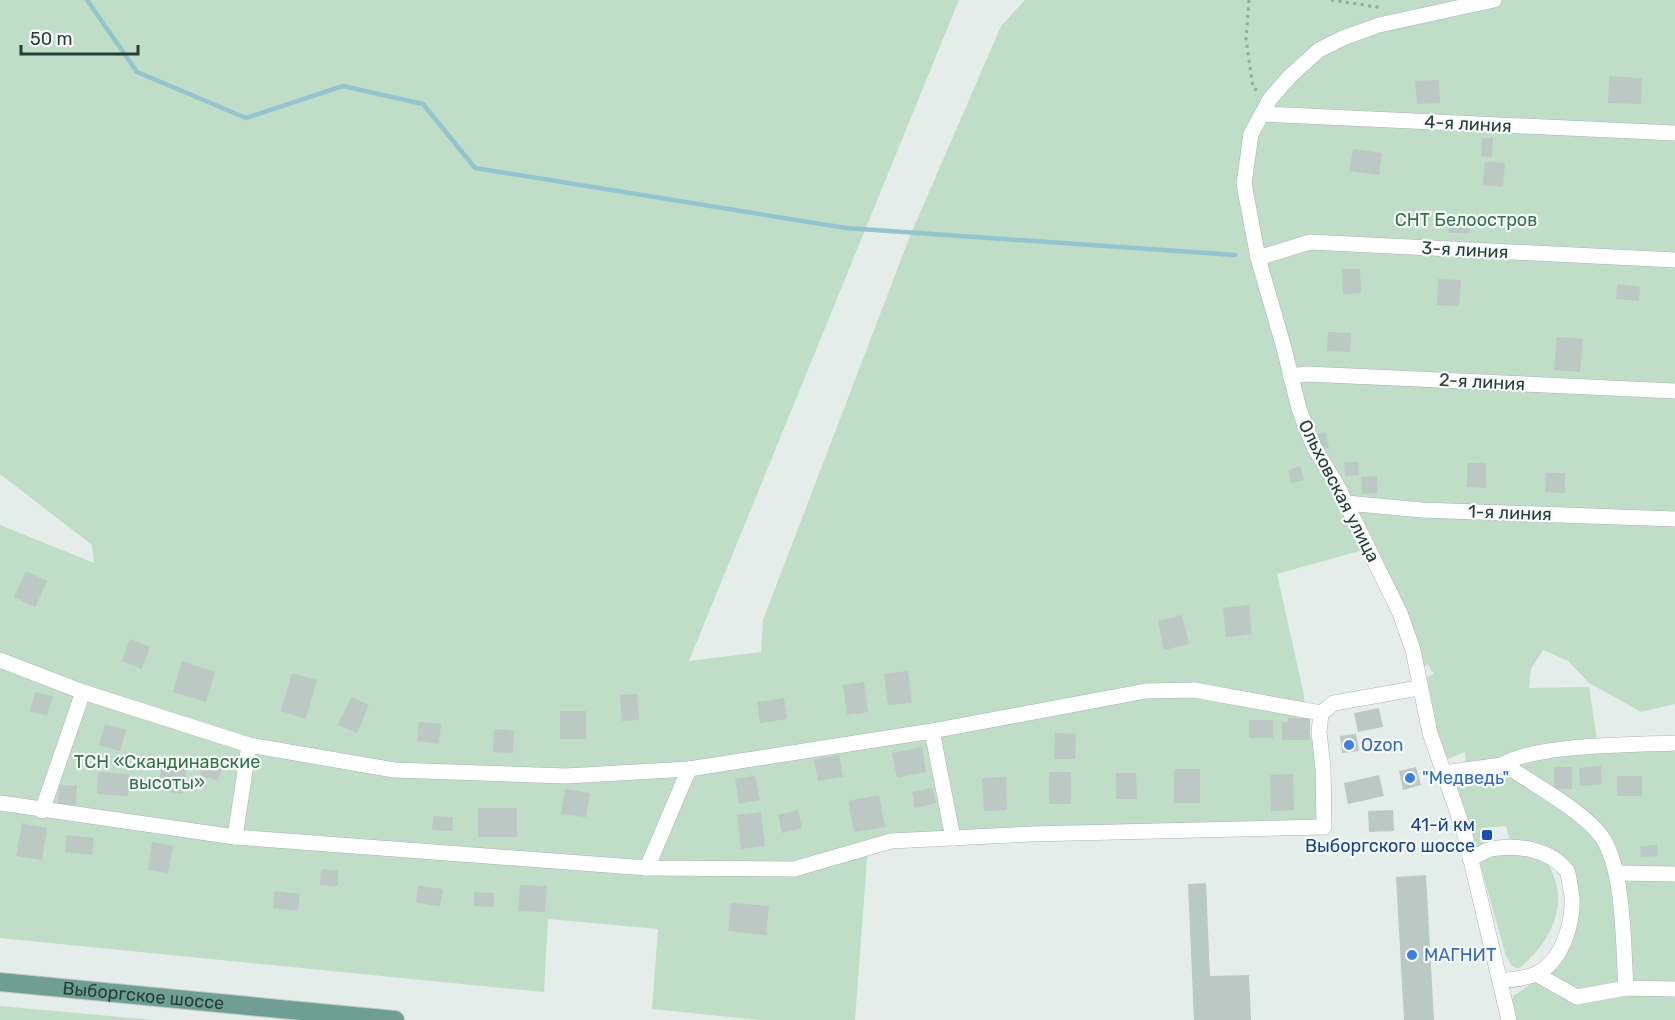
<svg xmlns="http://www.w3.org/2000/svg" width="1675" height="1020" font-family="Rubik,sans-serif">
  <rect width="100%" height="100%" fill="#e5edea"/>
  <g fill="#c0ddc8">
    <path d="M 0,0 L 959,0 L 689,661 L 761,652 L 763,620 L 910,236 L 1001,26 L 1025,0 L 1675,0 L 1675,704 L 1641,712 L 1589,683 L 1568,661 L 1543,650 L 1531,669 L 1529,688 L 1589,687 L 1598,747 L 1675,743 L 1675,1020 L 1514,1020 L 1511,1007 L 1513,996 L 1548,973 L 1563,956 L 1572,871 L 1511,846 L 1506,826 L 1483,828 L 1485,849 L 1477,850 L 1455,784 L 1461,783 L 1467,784 L 1465,752 L 1448,759 C 1435,733 1430,706 1427,677 L 1434,674 L 1428,665 L 1421,667 L 1370,548 L 1277,574 L 1304,695 L 1305,722 L 1323,768 L 1324,827 L 868,846 L 855,1020 L 759,1020 L 652,1009 L 658,929 L 548,919 L 544,992 L 0,938 L 0,525 L 94,563 L 92,545 L 0,474 Z"/>
    <path d="M 1524,850 L 1547,860 C 1552,872 1558,884 1558,896 C 1559,926 1540,952 1518,969 L 1511,965 L 1506,956 L 1480,864 L 1489,854 Z"/>
    <polygon points="0,1006 153,1020 0,1020"/>
  </g>
  <g fill="none" stroke-linecap="round" stroke-linejoin="round">
    <polyline stroke="#92c5ce" stroke-width="4.5" points="87,0 137,72 246,118 343,86 423,104 475,168 846,228 1235,255"/>
  </g>
  <g fill="#bbc8c3">
    <polygon points="1609,76 1642,78 1641,104 1608,103"/>
    <polygon points="1439,80 1440,103 1417,104 1415,81"/>
    <polygon points="1482,138 1493,138 1492,157 1481,156"/>
    <polygon points="1353,149 1382,153 1379,175 1349,171"/>
    <polygon points="1485,162 1505,163 1503,187 1483,185"/>
    <rect x="1449" y="218" width="21" height="15"/>
    <polygon points="1342,269 1360,269 1361,293 1343,294"/>
    <polygon points="1438,279 1461,280 1459,306 1437,305"/>
    <polygon points="1617,284 1640,287 1639,301 1616,299"/>
    <polygon points="1328,332 1351,333 1350,352 1327,351"/>
    <polygon points="1557,337 1583,339 1580,372 1554,370"/>
    <polygon points="1325,432 1329,447 1319,451 1314,435"/>
    <polygon points="1344,462 1358,462 1359,475 1345,476"/>
    <polygon points="1467,463 1486,463 1486,488 1467,487"/>
    <polygon points="1300,466 1304,480 1292,483 1288,470"/>
    <polygon points="1546,473 1565,473 1565,493 1545,492"/>
    <polygon points="1377,476 1377,493 1362,494 1361,477"/>
    <polygon points="26,571 47,581 35,607 14,597"/>
    <polygon points="1249,605 1252,634 1226,637 1223,608"/>
    <polygon points="1182,615 1189,644 1164,650 1158,621"/>
    <polygon points="130,639 150,647 142,669 122,661"/>
    <polygon points="182,661 215,672 206,702 173,692"/>
    <polygon points="908,671 912,703 888,705 884,674"/>
    <polygon points="292,673 317,680 306,719 281,711"/>
    <polygon points="864,682 868,712 847,715 843,685"/>
    <polygon points="35,692 53,696 47,716 30,711"/>
    <polygon points="637,694 639,720 622,721 620,695"/>
    <polygon points="351,697 369,705 357,733 338,725"/>
    <polygon points="784,698 787,719 760,723 757,702"/>
    <polygon points="1379,708 1383,727 1358,732 1354,713"/>
    <rect x="560" y="711" width="26" height="28"/>
    <polygon points="1288,718 1310,718 1310,740 1282,740 1282,722 1288,722"/>
    <rect x="1249" y="720" width="24" height="18"/>
    <polygon points="419,722 441,724 439,744 417,741"/>
    <polygon points="105,724 126,730 120,751 99,745"/>
    <polygon points="494,729 514,731 513,753 493,752"/>
    <polygon points="1055,733 1076,734 1075,759 1054,759"/>
    <polygon points="1356,734 1359,751 1342,753 1340,736"/>
    <polygon points="922,747 926,772 897,778 892,753"/>
    <polygon points="839,755 843,777 818,781 814,760"/>
    <polygon points="205,760 223,766 218,781 200,775"/>
    <polygon points="162,762 187,765 183,794 158,790"/>
    <polygon points="1601,766 1602,784 1580,786 1579,768"/>
    <polygon points="1416,767 1421,785 1403,790 1399,771"/>
    <rect x="1554" y="767" width="18" height="22"/>
    <rect x="1174" y="769" width="26" height="34"/>
    <polygon points="98,772 129,774 128,796 97,794"/>
    <rect x="1049" y="772" width="22" height="32"/>
    <polygon points="1116,773 1136,773 1137,799 1116,799"/>
    <polygon points="1293,774 1294,810 1271,811 1270,775"/>
    <polygon points="1379,775 1384,796 1348,804 1344,783"/>
    <polygon points="755,776 760,800 739,804 735,779"/>
    <rect x="1617" y="776" width="25" height="20"/>
    <polygon points="1006,777 1007,810 984,811 982,778"/>
    <polygon points="59,785 77,786 76,805 58,804"/>
    <polygon points="932,788 936,803 915,808 912,792"/>
    <polygon points="565,789 590,793 586,817 561,814"/>
    <polygon points="879,795 885,827 854,832 848,801"/>
    <rect x="478" y="808" width="39" height="29"/>
    <polygon points="798,810 802,828 782,833 778,815"/>
    <polygon points="1393,810 1394,831 1369,832 1368,811"/>
    <polygon points="761,812 765,846 741,849 737,815"/>
    <polygon points="433,816 453,817 452,831 432,830"/>
    <polygon points="22,823 47,828 42,860 16,856"/>
    <polygon points="67,835 94,838 92,855 65,852"/>
    <polygon points="152,842 173,846 168,873 148,870"/>
    <polygon points="1657,845 1658,856 1641,857 1640,846"/>
    <polygon points="321,869 338,870 338,886 320,885"/>
    <polygon points="1426,875 1434,1020 1404,1020 1396,877"/>
    <polygon points="1206,883 1210,976 1249,975 1251,1020 1194,1020 1188,884"/>
    <polygon points="520,885 547,886 545,912 518,911"/>
    <polygon points="418,886 443,889 440,906 416,903"/>
    <polygon points="275,891 300,894 298,911 273,908"/>
    <polygon points="474,892 494,893 494,907 474,906"/>
    <polygon points="731,903 769,906 766,935 728,931"/>
  </g>
  <g fill="none" stroke-linecap="round" stroke-linejoin="round">
    <g stroke="#a8b5b1" stroke-width="16">
      <g id="minor">
        <polyline points="1494,0 1379,25 1343,38 1319,50 1289,77 1270,99 1251,134 1244,184 1258,258 1284,348 1299,409 1314,447 1338,487 1400,613 1413,650 1430,733 1464,831 1509,1020"/>
        <polyline points="1262,114 1675,133"/>
        <polyline points="1258,258 1310,242 1675,260"/>
        <polyline points="1290,376 1307,374 1675,391"/>
        <polyline points="1346,503 1422,510 1675,519"/>
        <polyline points="0,660 83,692 249,745 394,770 566,776 689,769 932,731 1146,691 1194,690 1321,713"/>
        <polyline points="932,731 953,838"/>
        <path d="M 1502,765 L 1513,770 C 1540,788 1578,809 1598,832 C 1625,862 1623,947 1626,988"/>
        <path d="M 1443,773 L 1502,765 C 1533,744 1635,745 1675,743"/>
        <polyline points="0,803 235,837 647,868 794,869 891,841 1032,834 1324,827 1323,768 1319,732 1321,713 1334,703 1419,688"/>
        <polyline points="42,811 83,692"/>
        <polyline points="235,837 249,745"/>
        <path d="M 1470,859 C 1477,856 1484,851 1491,849 C 1517,844 1550,849 1567,871 C 1569,875 1569,880 1570,885 C 1577,913 1565,960 1536,974 C 1526,978 1511,980 1500,980"/>
        <polyline points="647,868 689,769"/>
        <polyline points="1617,873 1675,874"/>
        <polyline points="1536,974 1577,997 1626,988 1675,989"/>
      </g>
    </g>
    <g stroke="#c2c9c7" stroke-width="20">
      <g id="primary">
        <path id="s1" d="M 0,982 L 395,1020"/>
      </g>
    </g>
    <g stroke="#88aea2" stroke-width="3" stroke-dasharray="3 4.5" stroke-linecap="butt">
      <polyline points="1249,0 1246,39 1253,88 1258,91"/>
      <polyline points="1331,0 1383,8"/>
    </g>
    <use href="#minor" stroke="#fff" stroke-width="15"/>
    <use href="#primary" stroke="#6e9f92" stroke-width="18"/>
  </g>
  <g fill="#3f7fe0" stroke="#f6faf8" stroke-width="2">
    <circle cx="1349" cy="745" r="6"/>
    <circle cx="1410" cy="778" r="6"/>
    <circle cx="1412" cy="955" r="6"/>
  </g>
  <rect fill="#1a4fb4" stroke="#f6faf8" stroke-width="2" x="1481" y="829" width="12" height="12" rx="3"/>
  <g text-anchor="middle" dominant-baseline="central" stroke-width="4.5" stroke-linejoin="round" paint-order="stroke">
    <g font-size="18" fill="#263e37" stroke="#f6faf8">
      <text transform="translate(1468 124) rotate(3)">4-я линия</text>
      <text transform="translate(1465 250) rotate(3)">3-я линия</text>
      <text transform="translate(1482 382) rotate(3)">2-я линия</text>
      <text transform="translate(1339 491) rotate(63)">Ольховская улица</text>
      <text transform="translate(1510 513) rotate(2)">1-я линия</text>
      <text stroke="none"><textPath href="#s1" startOffset="144">Выборгское шоссе</textPath></text>
    </g>
    <g font-size="18" fill="#33724a" stroke="#f6faf8">
      <text x="1466" y="220">СНТ Белоостров</text>
      <text x="167" y="762">ТСН «Скандинавские<tspan x="167" dy="21">высоты»</tspan></text>
    </g>
    <g font-size="18" fill="#366cbe" stroke="#f6faf8" text-anchor="start">
      <text x="1361" y="745">Ozon</text>
      <text x="1422" y="778">"Медведь"</text>
      <text x="1424" y="955">МАГНИТ</text>
    </g>
    <g font-size="18" fill="#164399" stroke="#f6faf8" text-anchor="end">
      <text x="1475" y="825">41-й км<tspan x="1475" dy="21">Выборгского шоссе</tspan></text>
    </g>
  </g>
  <path d="M21 45v9h117v-9" fill="none" stroke="#263e37" stroke-width="3"/>
  <text x="30" y="45" font-size="18" fill="#263e37" stroke="#f6faf8" stroke-width="4.5" paint-order="stroke">50 m</text>
</svg>
